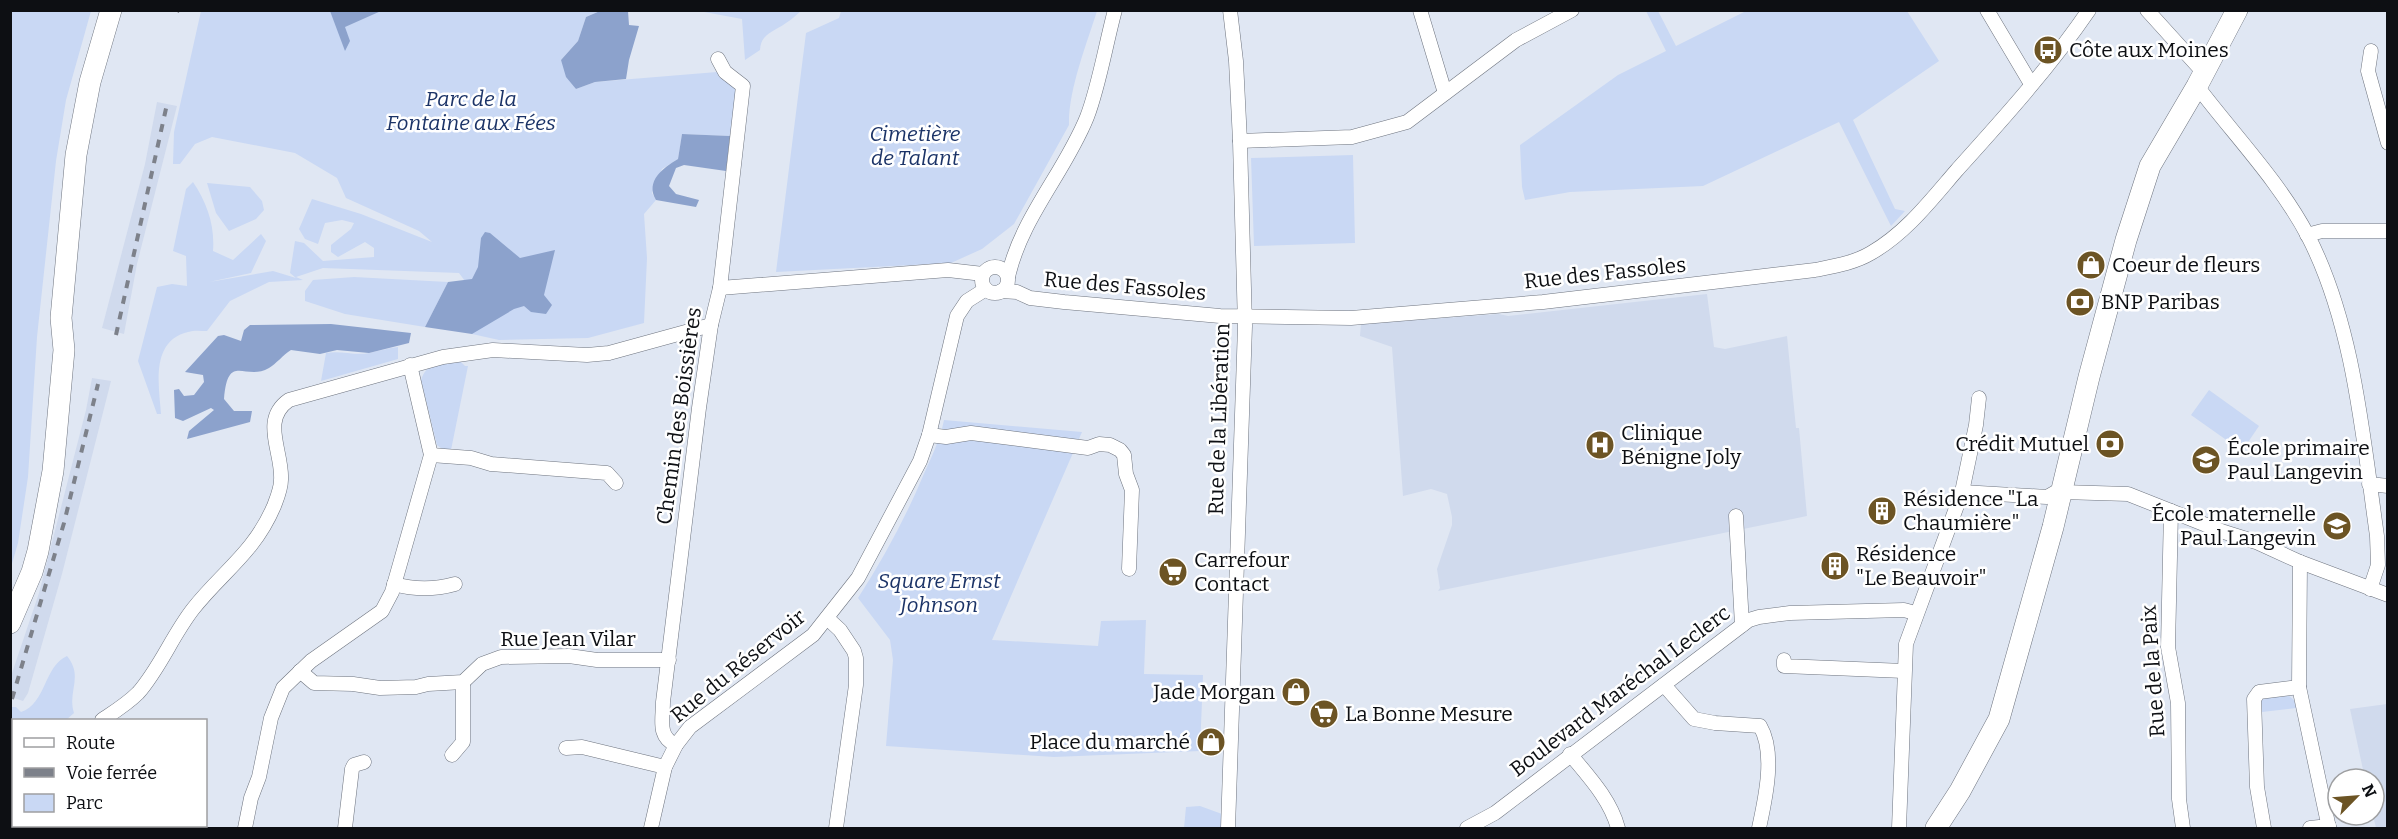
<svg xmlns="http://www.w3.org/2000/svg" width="2398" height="839" font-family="Bitter,serif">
  <rect width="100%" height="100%" fill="#e0e7f3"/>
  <g fill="#d0daed">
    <polygon points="157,102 177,106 137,264 124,334 102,328 145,164"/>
    <polygon points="1707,294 1714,347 1725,349 1787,336 1796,428 1799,428 1807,516 1438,591 1440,588 1437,569 1452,525 1452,517 1447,494 1431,489 1403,496 1392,347 1360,336 1361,324 1499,314 1508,316"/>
    <polygon points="92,378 111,381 62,574 28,693 23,701 11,697 11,676 39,593 86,410"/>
    <polygon points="2387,704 2387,828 2376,828 2373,815 2374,779 2365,779 2350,709"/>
  </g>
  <g fill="#c9d8f4">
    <polygon points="11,10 91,11 66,100 56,161 37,337 28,477 18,543 11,567"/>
    <path d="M 201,11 L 600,11 L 586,17 L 578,41 L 561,60 L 576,89 L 595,82 L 717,72 L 734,86 L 737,93 L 730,136 L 682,134 L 678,159 L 662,169 L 652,193 L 656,200 L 644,214 L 647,258 L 644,323 L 588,338 L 499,340 L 472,334 C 475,307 476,295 459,273 L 323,268 L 296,277 L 303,280 L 269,282 L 230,301 L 207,331 C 201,331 194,330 188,332 C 150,341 159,386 161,414 L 157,414 L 138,361 L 157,287 L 172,284 L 187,286 L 186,256 L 173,251 L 186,189 L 193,182 C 207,203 215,225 213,251 L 233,260 L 261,234 L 266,241 L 251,273 L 209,282 L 273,271 L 296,278 L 290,273 L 295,241 L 304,243 L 323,261 L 374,257 L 374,248 L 365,242 L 338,257 L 331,252 L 331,245 L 351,229 L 354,223 L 342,220 L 325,223 L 318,244 L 305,239 L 299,229 L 312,199 L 361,214 L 432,242 L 419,231 L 346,198 L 337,178 L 295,153 L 212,137 L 195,144 L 180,164 L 173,164 L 174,132 Z"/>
    <path d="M 699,11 L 801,11 C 796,15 791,20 786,23 C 774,32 761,33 760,50 L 745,60 L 742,19 Z"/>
    <path d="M 841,11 L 1097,11 C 1087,43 1068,91 1069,125 L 1014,224 L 982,249 L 951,263 L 776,272 L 806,33 L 839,18 Z"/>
    <polygon points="1646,11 1658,11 1676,46 1746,11 1907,11 1939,61 1853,120 1895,209 1905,211 1891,226 1839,122 1703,186 1570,192 1525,200 1522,187 1520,145 1618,75 1666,51"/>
    <polygon points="1353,155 1355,243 1254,246 1251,158"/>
    <polygon points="207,183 250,187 262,201 264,210 256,219 229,231 216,213"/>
    <polygon points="354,277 448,282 425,327 345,314 305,301 305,291 313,280"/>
    <path d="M 398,347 L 398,359 L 321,381 L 326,353 C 340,350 355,356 369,353 C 379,351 388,348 398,347 Z"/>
    <path d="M 461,362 L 465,366 L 468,366 L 451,450 L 442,449 L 437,445 L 421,380 C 427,361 444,363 461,362 Z"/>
    <polygon points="2209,390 2259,426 2242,451 2191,415"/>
    <path d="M 944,420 L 1082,432 L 992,640 L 1098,646 L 1101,621 L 1146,620 L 1144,674 L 1203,675 L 1200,751 L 1054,757 L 886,746 L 893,660 L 890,640 L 858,598 C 883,559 905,519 923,476 C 931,458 940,440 944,420 Z"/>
    <path d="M 67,656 C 84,677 67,691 74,713 L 66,720 L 14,720 L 13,772 L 11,781 L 11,707 L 16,707 L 21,712 C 46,704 44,666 67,656 Z"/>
    <polygon points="2289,696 2294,700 2296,708 2262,712 2261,698"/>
    <polygon points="1200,806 1222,814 1221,828 1184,828 1186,807"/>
  </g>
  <g fill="#8ca2cc">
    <polygon points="330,11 330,10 381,11 345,27 350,41 345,51"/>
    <polygon points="600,11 628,11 629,25 639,26 629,60 626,79 595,82 576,89 566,77 561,60 578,41 586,17"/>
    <path d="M 682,134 L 730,136 L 726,171 L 684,165 L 676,168 L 669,186 L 676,194 L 699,200 L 696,207 L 656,200 C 645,181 663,168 678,159 Z"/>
    <polygon points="485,232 490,233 520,258 555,250 544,295 552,305 546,314 531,312 524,306 514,309 472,334 425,327 448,282 472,279 478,267 481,238"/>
    <path d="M 331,324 L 411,333 L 409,343 L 369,353 L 337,350 L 320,354 L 291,350 C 283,355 276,364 269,368 C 245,382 228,351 224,399 L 234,411 L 252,411 L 250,422 L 187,439 L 189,431 L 214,410 L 211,408 L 183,421 L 175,418 L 174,390 L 179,389 L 184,396 L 194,395 L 204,382 L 203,375 L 185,372 L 218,336 L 224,335 L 241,341 L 244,330 L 250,325 Z"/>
  </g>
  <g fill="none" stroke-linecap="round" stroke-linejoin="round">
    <g stroke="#6e747f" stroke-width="15">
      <g id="street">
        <polyline points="1420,10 1445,93"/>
        <polyline points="1987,10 2031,84"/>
        <polyline points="2147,10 2204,73"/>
        <polyline points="2371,51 2368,71 2388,143"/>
        <path d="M 2197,86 C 2234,135 2279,181 2308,236 C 2354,325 2363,438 2377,536 L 2378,565 L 2370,589"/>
        <polyline points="1240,141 1352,137 1407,122 1516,40 1572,10"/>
        <polyline points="2307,235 2322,231 2388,231"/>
        <circle cx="995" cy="280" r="13"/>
        <path d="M 1008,277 C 1021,218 1065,172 1087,117 C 1099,86 1106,43 1115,10"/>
        <polyline points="720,288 948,270 983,274"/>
        <path d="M 1001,291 L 1017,292 L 1030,298 L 1064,302 L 1220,316 L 1351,318 L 1543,302 L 1815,270 C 1835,266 1854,263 1871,253 C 1906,233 1931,200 1957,170 C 2003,119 2050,67 2089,10"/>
        <polyline points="929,435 946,437 971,433 1088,448 1099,444 1110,445 1120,450 1124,455 1126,474 1132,490 1129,569"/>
        <polyline points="431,455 471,458 491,464 607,473 616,483"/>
        <polyline points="2369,484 2388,486"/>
        <polyline points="1962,492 1976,425 1979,398"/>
        <polyline points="2171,511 2168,647 2178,703 2179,799 2183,828"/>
        <polyline points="1736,516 1742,625"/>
        <polyline points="2300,562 2299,687 2329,828"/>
        <path d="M 394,584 C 415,590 434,590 455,584"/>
        <polyline points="827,618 840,630 854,651 856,658 856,685 836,828"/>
        <polyline points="1784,660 1784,666 1904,671"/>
        <polyline points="300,671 314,683 353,684 380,688 416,687 428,684 463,682 482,664 501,657 569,656 597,660 669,660"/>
        <path d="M 1664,685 L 1694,719 L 1715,723 L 1760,726 C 1776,753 1765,800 1759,828"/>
        <path d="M 102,720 C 114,712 127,704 138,693 C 160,668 172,636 193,609 C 222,572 254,553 274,506 C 277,498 281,489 281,480 C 283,452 260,420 289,400 L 443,357 L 493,350 L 587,355 L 609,353 L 711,325"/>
        <path d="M 676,745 C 657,737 663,719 663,702 L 699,408 L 711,325 L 720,288 L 743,86 L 725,72 L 718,59"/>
        <polyline points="566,748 582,747 665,767"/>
        <path d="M 1570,754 C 1589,777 1610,799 1618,828"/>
        <polyline points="452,755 463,742 463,682"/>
        <polyline points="66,826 68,828"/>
        <polyline points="245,828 251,798 259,777 271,718 283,688 311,661 382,611 392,592 431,455 410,365"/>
        <polyline points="345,828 352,769 354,765 364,762"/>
        <polyline points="651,828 665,767 676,745 690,727 813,635 858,578 920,461 929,435 957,316 967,301 986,289"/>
        <polyline points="1228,828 1245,326 1240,141 1236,61 1230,10"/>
        <polyline points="1467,828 1495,813 1749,620 1759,617 1790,613 1904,610 1915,613"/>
        <polyline points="1899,828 1906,644 1962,492 2047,497 2054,493 2062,492 2128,494 2224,532 2256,542 2300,562 2388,595"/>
        <polyline points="2264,828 2257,787 2254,699 2259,692 2299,687"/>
        <polyline points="2310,828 2329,826"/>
      </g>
    </g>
    <g stroke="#6e747f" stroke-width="22">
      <g id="primary">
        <polyline points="10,623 32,572 38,551 53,471 64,350 61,318 76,155 90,82 111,10"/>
        <polyline points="1936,828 1960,791 1999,719 2053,527 2089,377 2126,240 2150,166 2197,86 2237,10"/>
      </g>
    </g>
    <use href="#street" stroke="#fff" stroke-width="14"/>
    <use href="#primary" stroke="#fff" stroke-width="21"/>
    <g stroke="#7d818a" stroke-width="4" stroke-dasharray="8 8" stroke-linecap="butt">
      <polyline points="177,12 178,10"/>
      <polyline points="116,335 167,104"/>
      <polyline points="12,699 64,523 98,384"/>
    </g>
  </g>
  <defs>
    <g id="bus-disc" transform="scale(1.5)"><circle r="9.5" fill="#6c5424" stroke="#fff"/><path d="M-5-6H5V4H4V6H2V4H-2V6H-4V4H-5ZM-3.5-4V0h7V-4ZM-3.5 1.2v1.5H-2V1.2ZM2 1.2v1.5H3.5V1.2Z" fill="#fff"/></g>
    <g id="shop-disc" transform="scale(1.5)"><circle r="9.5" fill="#6c5424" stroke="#fff"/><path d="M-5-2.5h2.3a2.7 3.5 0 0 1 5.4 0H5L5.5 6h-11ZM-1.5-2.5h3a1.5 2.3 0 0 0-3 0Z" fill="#fff"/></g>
    <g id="bank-disc" transform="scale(1.5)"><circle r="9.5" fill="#6c5424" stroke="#fff"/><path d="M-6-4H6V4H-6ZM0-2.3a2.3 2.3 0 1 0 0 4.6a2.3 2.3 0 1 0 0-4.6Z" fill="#fff"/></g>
    <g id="hospital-disc" transform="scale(1.5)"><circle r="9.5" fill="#6c5424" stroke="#fff"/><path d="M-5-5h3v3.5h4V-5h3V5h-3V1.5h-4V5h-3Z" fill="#fff"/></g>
    <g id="school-disc" transform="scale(1.5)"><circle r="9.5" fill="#6c5424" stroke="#fff"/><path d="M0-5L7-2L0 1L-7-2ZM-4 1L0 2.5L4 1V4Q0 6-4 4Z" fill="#fff"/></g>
    <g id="building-disc" transform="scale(1.5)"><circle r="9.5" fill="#6c5424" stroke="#fff"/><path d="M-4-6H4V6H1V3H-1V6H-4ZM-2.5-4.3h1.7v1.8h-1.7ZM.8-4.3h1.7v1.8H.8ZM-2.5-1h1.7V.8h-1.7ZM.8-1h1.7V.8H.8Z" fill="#fff"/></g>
    <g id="supermarket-disc" transform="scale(1.5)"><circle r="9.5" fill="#6c5424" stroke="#fff"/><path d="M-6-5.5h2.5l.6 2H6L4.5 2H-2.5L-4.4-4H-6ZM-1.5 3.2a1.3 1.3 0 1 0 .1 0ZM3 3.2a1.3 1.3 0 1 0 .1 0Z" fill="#fff"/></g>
  </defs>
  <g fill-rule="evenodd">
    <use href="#bus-disc" x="2048" y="50"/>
    <use href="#shop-disc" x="2091" y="265"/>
    <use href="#bank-disc" x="2080" y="302"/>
    <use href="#bank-disc" x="2110" y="444"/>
    <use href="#hospital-disc" x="1600" y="445"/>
    <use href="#school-disc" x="2206" y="460"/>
    <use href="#building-disc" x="1882" y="511"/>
    <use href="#school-disc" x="2337" y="526"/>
    <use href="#building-disc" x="1835" y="566"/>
    <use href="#supermarket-disc" x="1173" y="572"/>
    <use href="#shop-disc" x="1296" y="692"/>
    <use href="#supermarket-disc" x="1324" y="714"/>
    <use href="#shop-disc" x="1211" y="742"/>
  </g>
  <g text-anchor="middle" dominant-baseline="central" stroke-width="5" stroke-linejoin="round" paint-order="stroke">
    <g font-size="21" fill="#0d0f13" stroke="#fff" text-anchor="start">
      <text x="2069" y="50">Côte aux Moines</text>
      <text x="2112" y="265">Coeur de fleurs</text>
      <text x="2101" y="302">BNP Paribas</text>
      <text x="1621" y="433">Clinique<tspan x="1621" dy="24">Bénigne Joly</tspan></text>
      <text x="2089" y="444" text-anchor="end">Crédit Mutuel</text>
      <text x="2227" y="448">École primaire<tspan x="2227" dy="24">Paul Langevin</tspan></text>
      <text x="1903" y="499">Résidence "La<tspan x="1903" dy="24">Chaumière"</tspan></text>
      <text x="2316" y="514" text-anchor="end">École maternelle<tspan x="2316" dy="24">Paul Langevin</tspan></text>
      <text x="1856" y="554">Résidence<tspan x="1856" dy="24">"Le Beauvoir"</tspan></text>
      <text x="1194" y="560">Carrefour<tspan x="1194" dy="24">Contact</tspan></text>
      <text x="1275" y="692" text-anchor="end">Jade Morgan</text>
      <text x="1345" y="714">La Bonne Mesure</text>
      <text x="1190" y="742" text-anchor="end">Place du marché</text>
    </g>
    <g font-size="21" font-style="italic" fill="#1b3367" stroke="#fff">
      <text x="471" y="99">Parc de la<tspan x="471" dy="24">Fontaine aux Fées</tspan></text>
      <text x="915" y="134">Cimetière<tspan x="915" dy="24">de Talant</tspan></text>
      <text x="939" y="581">Square Ernst<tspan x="939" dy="24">Johnson</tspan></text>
    </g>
    <g font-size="21" fill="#0d0f13" stroke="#fff">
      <text transform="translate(1605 273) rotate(-6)">Rue des Fassoles</text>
      <text transform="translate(1125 286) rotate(5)">Rue des Fassoles</text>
      <text transform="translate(679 416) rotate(-82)">Chemin des Boissières</text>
      <text transform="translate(1219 419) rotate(-88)">Rue de la Libération</text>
      <text x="568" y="639">Rue Jean Vilar</text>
      <text transform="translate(738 666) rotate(-39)">Rue du Réservoir</text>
      <text transform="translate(2153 671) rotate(-94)">Rue de la Paix</text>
      <text transform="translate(1620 691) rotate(-37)">Boulevard Maréchal Leclerc</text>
    </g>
  </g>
  <rect width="2398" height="839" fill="none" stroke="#0d0f13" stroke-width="24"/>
  <rect x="12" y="719" width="195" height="108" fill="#ffffff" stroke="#9e9fa1" stroke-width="1.5"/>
  <rect x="24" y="738" width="30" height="9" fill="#ffffff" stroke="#9e9fa1" stroke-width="1.5"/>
  <text x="66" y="749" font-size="18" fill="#0d0f13">Route</text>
  <rect x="24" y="768" width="30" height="9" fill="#7d818a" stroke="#9e9fa1" stroke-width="1.5"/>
  <text x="66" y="779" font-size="18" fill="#0d0f13">Voie ferrée</text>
  <rect x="24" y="794" width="30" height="18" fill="#c9d8f4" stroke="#9e9fa1" stroke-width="1.5"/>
  <text x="66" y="809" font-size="18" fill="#0d0f13">Parc</text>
  <g transform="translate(2356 797) rotate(65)"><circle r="28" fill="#ffffff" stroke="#9e9fa1" stroke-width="1.5"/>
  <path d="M0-4.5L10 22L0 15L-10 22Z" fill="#6c5424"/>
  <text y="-9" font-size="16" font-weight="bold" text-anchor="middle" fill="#0d0f13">N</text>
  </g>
</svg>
